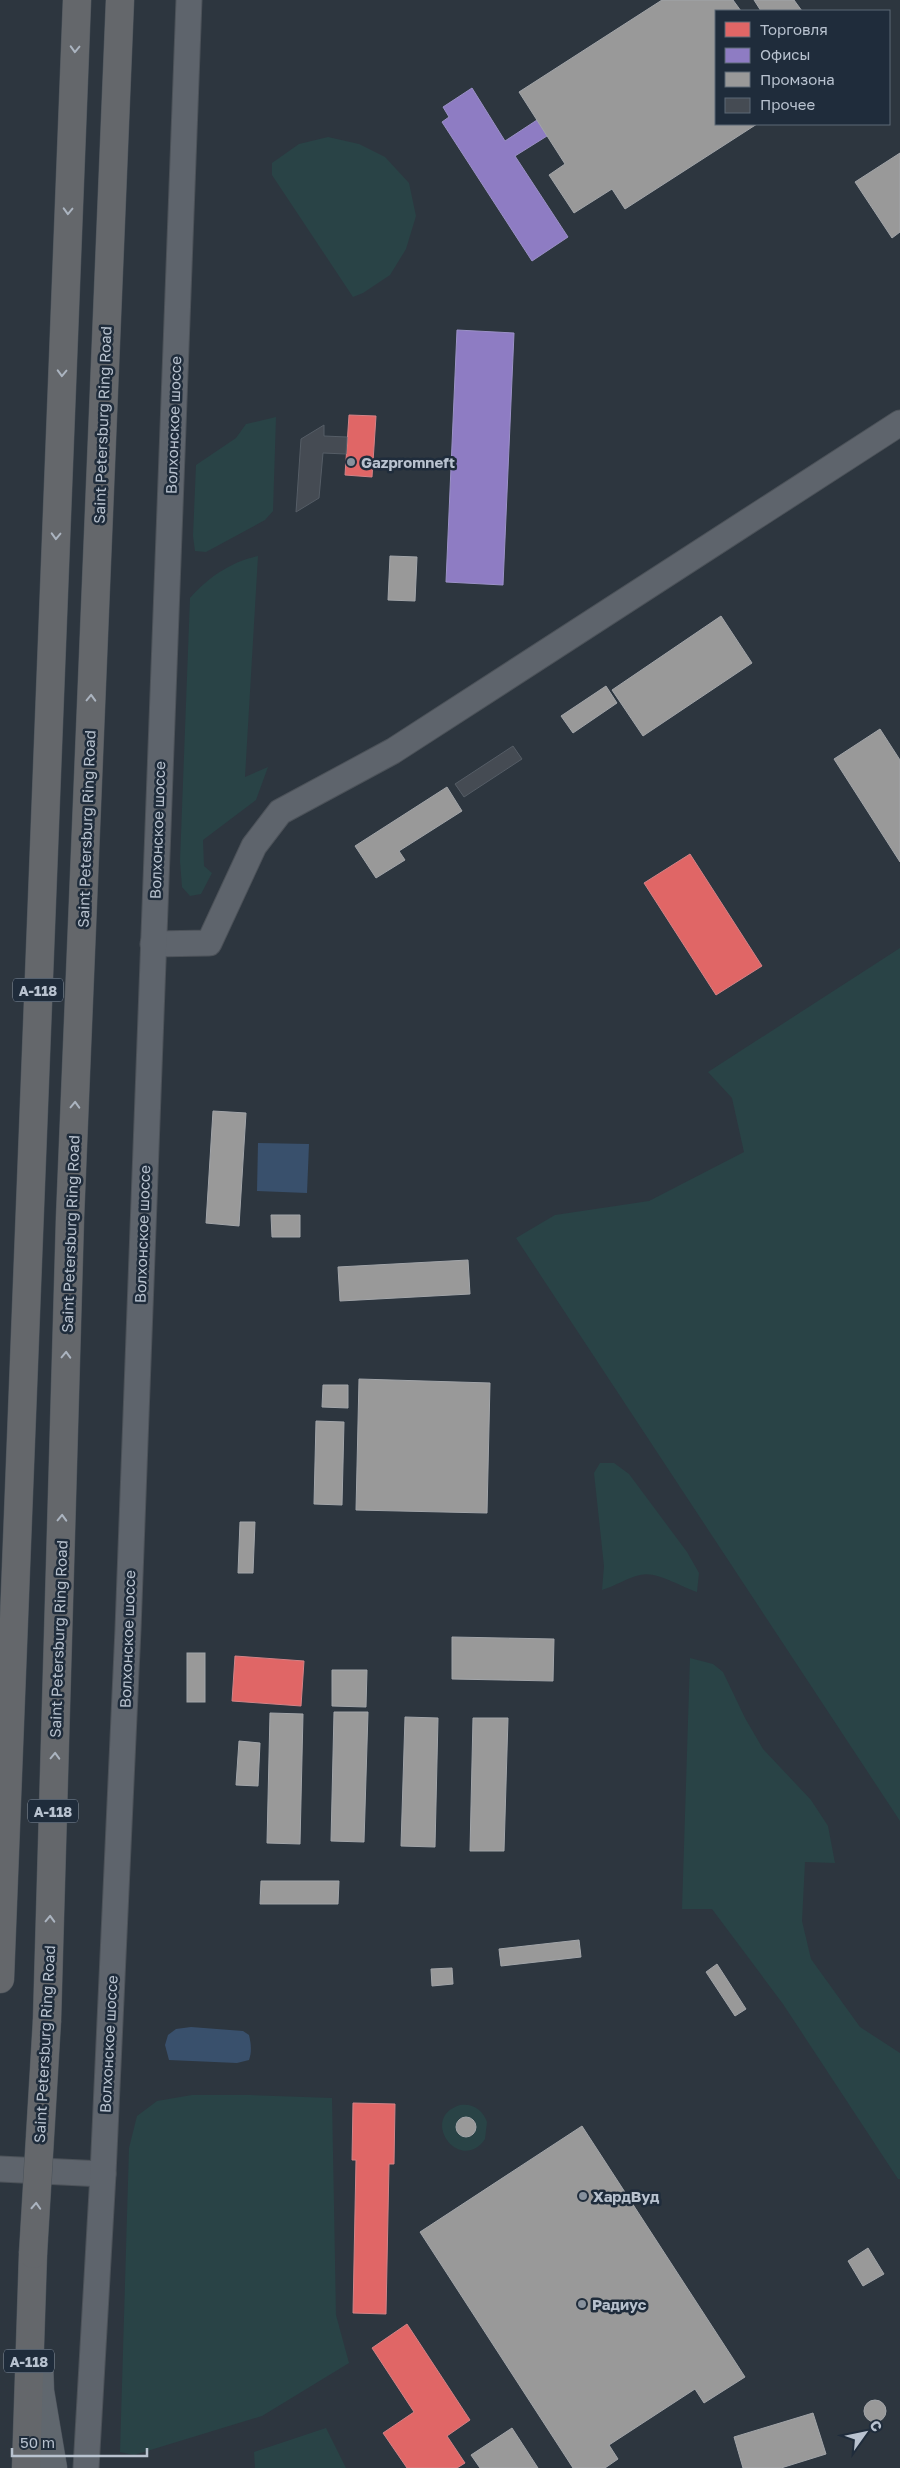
<svg xmlns="http://www.w3.org/2000/svg" width="900" height="2468" font-family="'Golos Text',sans-serif">
  <rect width="100%" height="100%" fill="#2d363f"/>
  <g fill="#294346" fill-rule="evenodd">
    <polygon points="328,137 359,144 385,157 409,183 416,216 406,249 390,275 363,293 353,297 272,175 272,163 299,144"/>
    <polygon points="276,417 273,511 265,520 206,552 195,551 193,536 196,465 236,438 246,424"/>
    <path d="M 258,556 L 245,777 L 268,767 L 256,800 L 203,840 L 204,866 L 212,873 L 201,894 L 190,896 L 182,887 L 180,861 L 190,598 C 207,578 232,561 258,556 Z"/>
    <polygon points="900,948 900,1821 516,1238 555,1215 649,1201 744,1152 732,1098 708,1072"/>
    <path d="M 600,1463 L 614,1463 L 629,1474 L 687,1552 L 699,1573 L 697,1592 C 680,1587 658,1571 640,1575 C 627,1578 615,1586 602,1590 L 604,1566 L 594,1473 Z"/>
    <polygon points="690,1658 713,1664 723,1672 745,1718 763,1749 811,1800 828,1826 835,1863 805,1862 802,1921 811,1959 860,2027 900,2053 900,2179 898,2179 783,2004 712,1909 682,1909"/>
    <polygon points="192,2095 250,2095 332,2098 336,2315 349,2363 262,2416 134,2455 120,2452 129,2148 137,2116 157,2101"/>
    <path d="M 460,2105 C 473,2103 483,2110 487,2122 L 485,2139 C 460,2175 418,2118 460,2105 ZM 467,2117 L 475,2121 L 476,2129 L 472,2136 L 464,2137 L 457,2133 L 456,2125 L 460,2118 Z"/>
    <polygon points="326,2428 346,2468 255,2468 254,2452"/>
  </g>
  <g fill="#39506c">
    <polygon points="258,1143 309,1144 307,1193 257,1191"/>
    <path d="M 191,2027 L 243,2031 L 249,2035 C 251,2044 252,2051 249,2060 L 237,2063 L 169,2060 L 165,2045 L 168,2035 L 176,2029 Z"/>
  </g>
  <g fill="#e06666" stroke="#d48286">
    <polygon points="349,415 376,416 372,477 345,475"/>
    <polygon points="690,854 762,966 716,995 644,883"/>
    <polygon points="235,1656 304,1661 301,1706 232,1701"/>
    <polygon points="353,2103 395,2104 394,2164 389,2164 386,2314 353,2313 356,2160 352,2160"/>
    <polygon points="407,2324 470,2420 447,2436 465,2463 457,2468 407,2468 383,2433 414,2412 372,2348"/>
  </g>
  <g fill="#8e7cc3" stroke="#9b91c7">
    <polygon points="472,88 505,141 537,120 547,136 515,156 568,237 532,261 442,122 449,117 443,107"/>
    <polygon points="457,330 514,333 503,585 446,582"/>
  </g>
  <g fill="#999" stroke="#a2a5a9">
    <polygon points="662,0 733,0 741,11 716,11 716,124 757,124 625,209 612,189 574,213 549,175 565,164 519,92"/>
    <polygon points="754,0 794,0 802,11 761,11"/>
    <polygon points="900,153 900,232 892,238 855,182"/>
    <polygon points="390,556 417,557 415,601 388,600"/>
    <polygon points="721,616 752,663 643,736 612,690"/>
    <polygon points="606,686 617,703 573,733 561,716"/>
    <polygon points="880,729 900,760 900,862 834,759"/>
    <polygon points="447,787 462,811 399,851 405,860 376,878 355,846"/>
    <polygon points="213,1111 246,1113 239,1226 206,1223"/>
    <polygon points="271,1215 300,1215 300,1237 272,1237"/>
    <polygon points="468,1260 470,1294 340,1301 338,1267"/>
    <polygon points="359,1379 490,1383 487,1513 356,1510"/>
    <polygon points="323,1385 348,1385 348,1408 322,1407"/>
    <polygon points="316,1421 344,1422 342,1505 314,1504"/>
    <polygon points="240,1522 255,1522 253,1573 238,1573"/>
    <polygon points="452,1637 554,1639 553,1681 452,1679"/>
    <rect x="187" y="1653" width="18" height="49"/>
    <polygon points="332,1670 367,1670 366,1707 332,1706"/>
    <polygon points="334,1712 368,1712 364,1842 331,1841"/>
    <polygon points="270,1713 303,1714 300,1844 267,1843"/>
    <polygon points="405,1717 438,1718 435,1847 401,1846"/>
    <polygon points="473,1718 508,1718 504,1851 470,1851"/>
    <polygon points="239,1741 260,1743 258,1786 236,1785"/>
    <polygon points="261,1881 339,1881 338,1904 260,1904"/>
    <polygon points="579,1940 581,1957 501,1966 499,1949"/>
    <polygon points="717,1964 746,2009 735,2016 706,1972"/>
    <polygon points="452,1968 453,1984 432,1986 431,1969"/>
    <circle cx="466" cy="2127" r="10"/>
    <polygon points="582,2126 745,2377 704,2403 695,2389 609,2445 618,2459 605,2468 573,2468 420,2232"/>
    <polygon points="868,2248 884,2274 863,2286 848,2261"/>
    <circle cx="875" cy="2411" r="11"/>
    <polygon points="813,2413 826,2454 781,2468 743,2468 734,2437"/>
    <polygon points="512,2428 538,2468 480,2468 471,2455"/>
  </g>
  <g fill="#454b53" stroke="#555d66">
    <polygon points="324,425 324,436 347,437 346,454 323,453 319,498 296,512 301,439"/>
    <polygon points="513,746 522,759 464,797 455,784"/>
  </g>
  <g fill="none" stroke-linecap="round" stroke-linejoin="round">
    <g stroke="#4c5259" stroke-width="27">
      <g id="minor">
        <polyline points="153,944 209,943 254,846 280,812 393,751 900,423"/>
        <polyline points="0,2169 103,2174"/>
        <polyline points="86,2468 103,2174 128,1629 189,0"/>
      </g>
    </g>
    <g stroke="#4b525b" stroke-width="29">
      <polyline id="major" points="39,2363 40,2391 53,2468"/>
    </g>
    <g stroke="#4a525a" stroke-width="29">
      <g id="highway">
        <polyline points="0,1979 77,0"/>
        <polyline points="47,2020 70,1218 120,0"/>
        <polyline points="26,2468 33,2254"/>
      </g>
    </g>
    <use href="#minor" stroke="#5e646c" stroke-width="25"/>
    <use href="#major" stroke="#60676e" stroke-width="28"/>
    <use href="#highway" stroke="#64676b" stroke-width="28"/>
    <g stroke="#4a525a" stroke-width="29" stroke-linecap="butt">
      <polyline id="highway-bridge" points="33,2254 47,2020"/>
    </g>
    <use href="#highway-bridge" stroke="#64676b" stroke-width="28"/>
  </g>
  <defs><path id="oneway-chevron" d="M-2-3.5L2.5 0L-2 3.5" fill="none" stroke-width="1.6" stroke-linecap="round" stroke-linejoin="round" transform="scale(1.25)"/></defs>
  <g stroke="#abb4c0">
    <use href="#oneway-chevron" transform="translate(75 49) rotate(92)"/>
    <use href="#oneway-chevron" transform="translate(68 211) rotate(92)"/>
    <use href="#oneway-chevron" transform="translate(62 373) rotate(92)"/>
    <use href="#oneway-chevron" transform="translate(56 536) rotate(92)"/>
    <use href="#oneway-chevron" transform="translate(91 698) rotate(-88)"/>
    <use href="#oneway-chevron" transform="translate(75 1105) rotate(-88)"/>
    <use href="#oneway-chevron" transform="translate(66 1355) rotate(-88)"/>
    <use href="#oneway-chevron" transform="translate(62 1518) rotate(-88)"/>
    <use href="#oneway-chevron" transform="translate(55 1756) rotate(-88)"/>
    <use href="#oneway-chevron" transform="translate(50 1919) rotate(-88)"/>
    <use href="#oneway-chevron" transform="translate(36 2206) rotate(-87)"/>
  </g>
  <g fill="#87919d" stroke="#1f2c3b" stroke-width="2">
    <circle cx="351" cy="462" r="5"/>
    <circle cx="583" cy="2196" r="5"/>
    <circle cx="582" cy="2304" r="5"/>
  </g>
  <g text-anchor="middle" dominant-baseline="central" stroke-width="5" stroke-linejoin="round" paint-order="stroke">
    <g fill="#1f2c3b" stroke="#8a95a3" stroke-width="1">
      <rect x="13" y="978.5" width="50" height="23" rx="4"/>
      <rect x="28" y="1799.5" width="50" height="23" rx="4"/>
      <rect x="4" y="2349.5" width="50" height="23" rx="4"/>
    </g>
    <g font-size="14" font-weight="bold" fill="#b8c2cf">
      <text x="38" y="990">А-118</text>
      <text x="53" y="1811">А-118</text>
      <text x="29" y="2361">А-118</text>
    </g>
    <g font-size="15" fill="#b8c2cf" stroke="#1f2c3b">
      <text transform="translate(102 425) rotate(-88)">Saint Petersburg Ring Road</text>
      <text transform="translate(173 425) rotate(-88)">Волхонское шоссе</text>
      <text transform="translate(86 829) rotate(-88)">Saint Petersburg Ring Road</text>
      <text transform="translate(157 830) rotate(-88)">Волхонское шоссе</text>
      <text transform="translate(70 1234) rotate(-88)">Saint Petersburg Ring Road</text>
      <text transform="translate(142 1234) rotate(-88)">Волхонское шоссе</text>
      <text transform="translate(58 1639) rotate(-88)">Saint Petersburg Ring Road</text>
      <text transform="translate(127 1639) rotate(-88)">Волхонское шоссе</text>
      <text transform="translate(44 2044) rotate(-87)">Saint Petersburg Ring Road</text>
      <text transform="translate(108 2044) rotate(-87)">Волхонское шоссе</text>
    </g>
    <g font-size="15" font-weight="bold" fill="#b8c2cf" stroke="#1f2c3b" text-anchor="start">
      <text x="361" y="462">Gazpromneft</text>
      <text x="593" y="2196">ХардВуд</text>
      <text x="592" y="2304">Радиус</text>
    </g>
  </g>
  <rect x="715" y="10" width="175" height="115" fill="#1f2c3b" stroke="#5c6876"/>
  <rect x="725" y="22" width="25" height="15" fill="#e06666" stroke="#5c6876"/>
  <text x="760" y="35" font-size="15" fill="#b8c2cf">Торговля</text>
  <rect x="725" y="48" width="25" height="15" fill="#8e7cc3" stroke="#5c6876"/>
  <text x="760" y="60" font-size="15" fill="#b8c2cf">Офисы</text>
  <rect x="725" y="72" width="25" height="15" fill="#999999" stroke="#5c6876"/>
  <text x="760" y="85" font-size="15" fill="#b8c2cf">Промзона</text>
  <rect x="725" y="98" width="25" height="15" fill="#454b53" stroke="#5c6876"/>
  <text x="760" y="110" font-size="15" fill="#b8c2cf">Прочее</text>
  <g transform="translate(865 2433) rotate(57)" stroke="#1f2c3b" stroke-width="4" paint-order="stroke">
  <path d="M0-4L9 19L0 12L-9 19Z" fill="#b8c2cf"/>
  <text y="-8" font-size="14" font-weight="bold" text-anchor="middle" fill="#b8c2cf">С</text>
  </g>
  <path d="M12 2448v8h135v-8" fill="none" stroke="#b8c2cf" stroke-width="2.5"/>
  <text x="20" y="2448" font-size="15" fill="#b8c2cf" stroke="#1f2c3b" stroke-width="4" paint-order="stroke">50 m</text>
</svg>
